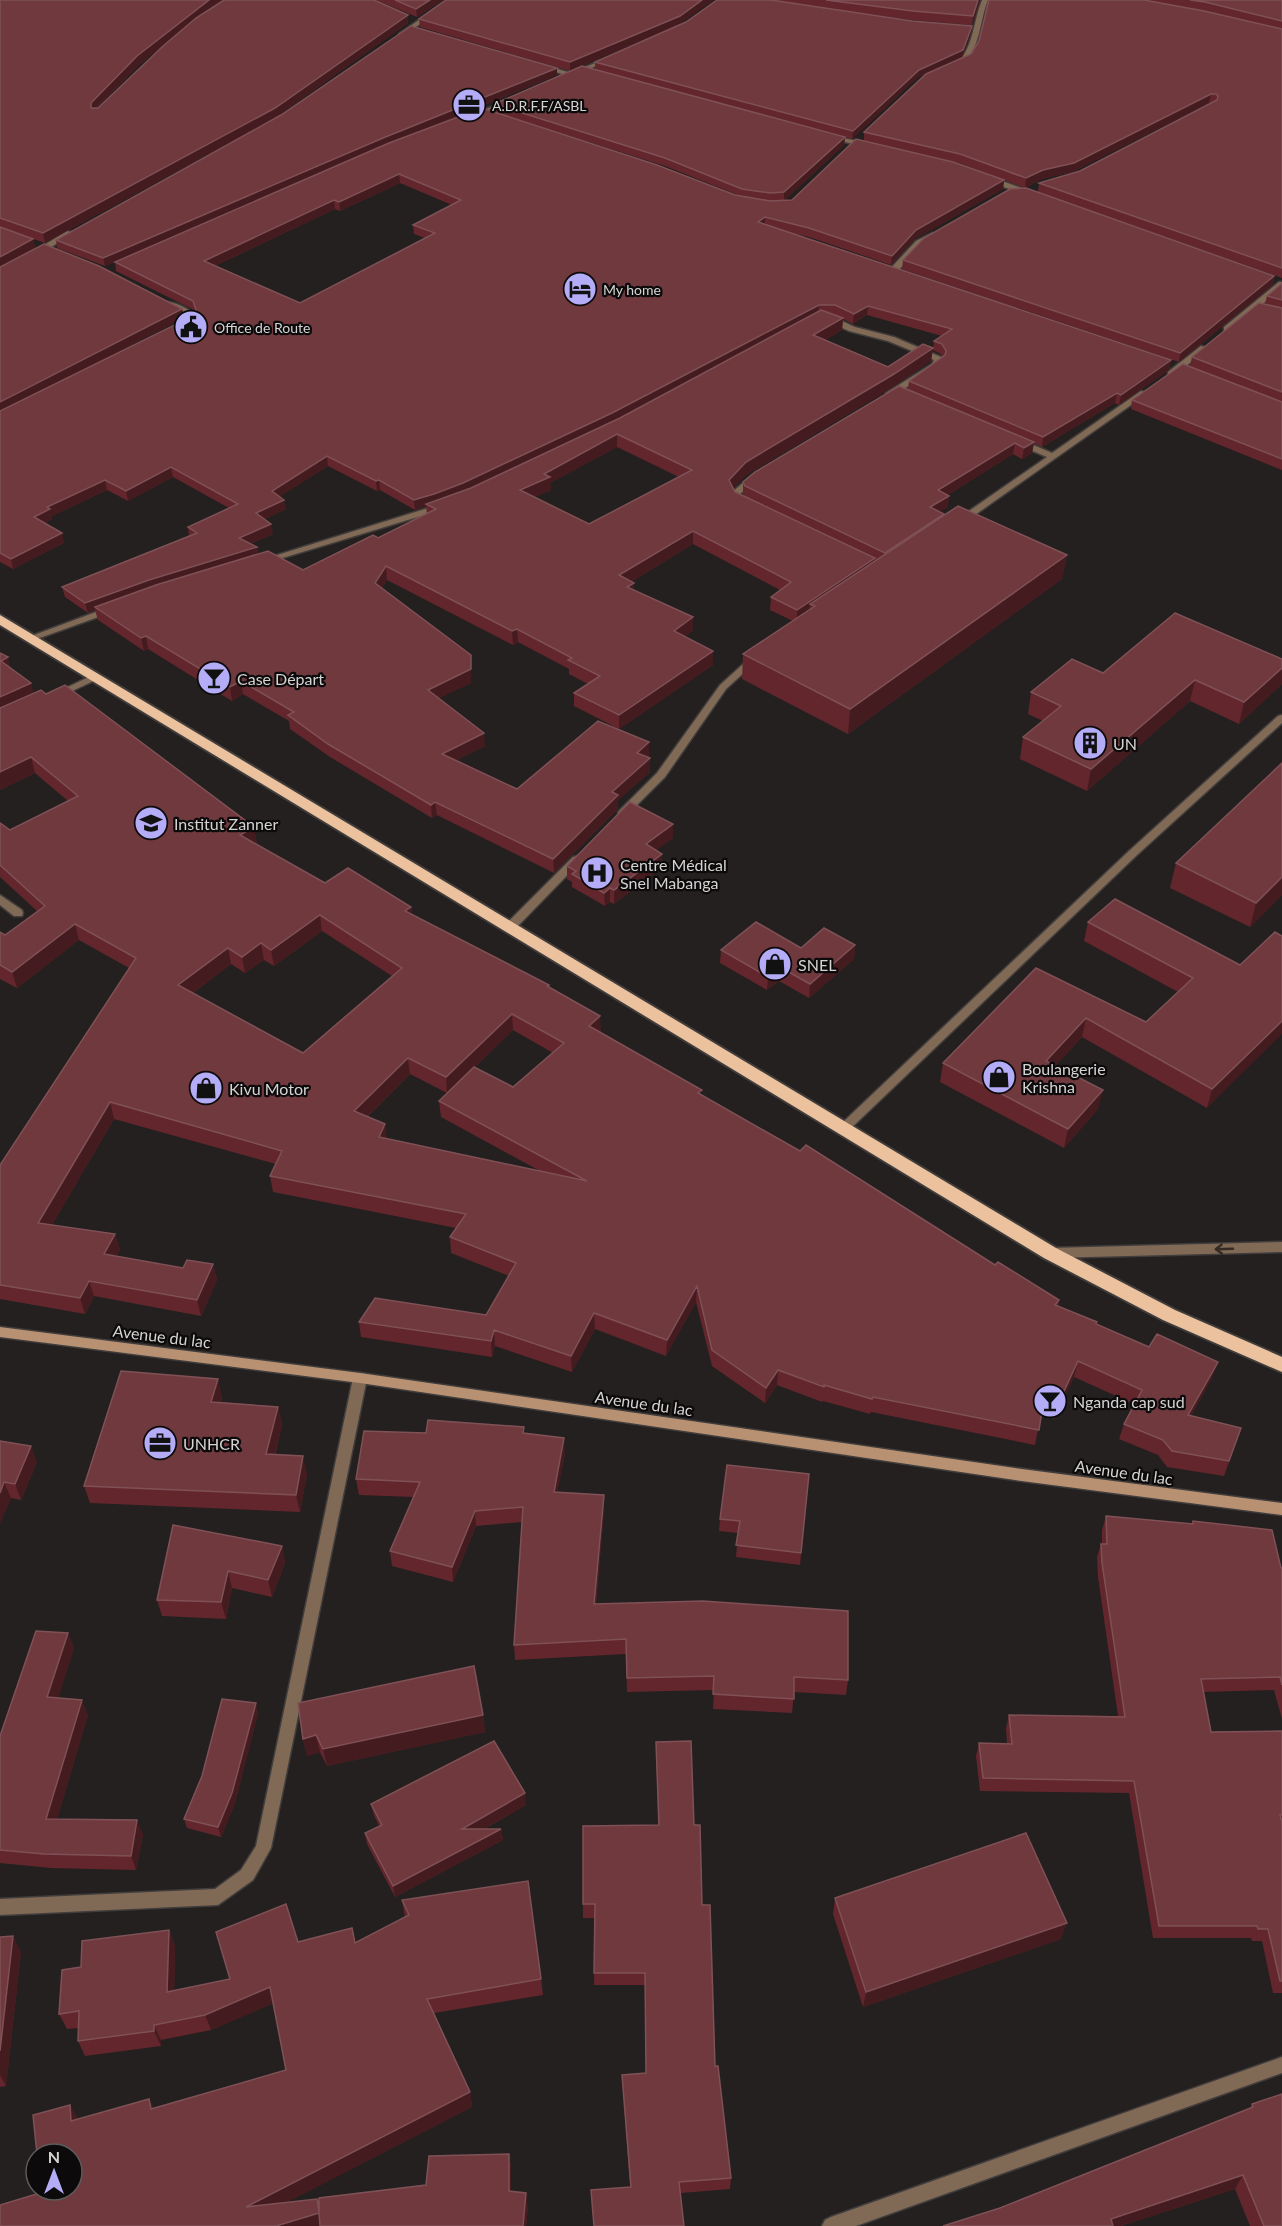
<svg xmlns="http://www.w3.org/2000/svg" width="1282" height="2226" font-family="Lato,sans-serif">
  <rect width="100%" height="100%" fill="#23201f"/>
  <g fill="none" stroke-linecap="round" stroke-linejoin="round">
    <g stroke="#403d3c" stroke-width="3">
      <g id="minor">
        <polygon points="447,0 454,0 403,36 399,36 399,34"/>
        <path d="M 982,0 L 988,0 C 979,22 981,48 962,65 L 958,65 L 957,64 C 974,46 973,22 982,0 Z"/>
        <polygon points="607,58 612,59 571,77 538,66 541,64 571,73"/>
        <polygon points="510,99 513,101 512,102 475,117 470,116"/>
        <polygon points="829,135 867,143 870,145 867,147 827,138 827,136"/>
        <polygon points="985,177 991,177 1035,193 1028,195 985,181"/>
        <polygon points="67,231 74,233 38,255 31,253"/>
        <polygon points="932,233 939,235 922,245 896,273 890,273 890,269 916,241"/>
        <polygon points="1279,282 1282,282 1282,288 1230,331 1224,331 1224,327"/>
        <path d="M 166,302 C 176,302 191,309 196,318 L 186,327 L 180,327 L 179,325 L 188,317 L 187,315 L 166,306 Z"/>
        <polygon points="825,316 831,316 855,327 894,337 941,357 940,365 892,397 886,397 886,393 932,364 934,360 888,341 849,331 825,320"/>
        <polygon points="1201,346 1208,348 1174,376 1168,376 1168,372"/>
        <polygon points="1141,391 1148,393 962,524 956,524 956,520 1047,457 1016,444 1016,440 1022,440 1052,453"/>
        <polygon points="756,472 759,473 759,477 740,494 743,499 749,504 745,507 736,503 731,493"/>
        <polygon points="441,504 445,507 444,509 266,563 263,564 258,561"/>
        <polygon points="112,606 117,609 115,611 34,640 31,641 26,638"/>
        <polygon points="755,655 758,656 758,660 726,689 665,777 627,815 619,815 618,813 619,811 657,773 720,685 752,656"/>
        <polygon points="95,674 98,675 98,679 59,697 53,697 51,695"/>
        <polygon points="1282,715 1282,723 1137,855 848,1131 840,1131 838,1128 840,1125 1129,851 1278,716"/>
        <polygon points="577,856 581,857 582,859 581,861 514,930 506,930 504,927 506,924 573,857"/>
        <polygon points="0,895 22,910 23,913 22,916 14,916 0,905"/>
        <polygon points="1282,1242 1282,1252 1050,1258 1046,1256 1044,1253 1046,1250 1050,1248"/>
        <polygon points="360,1373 365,1374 367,1378 271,1848 253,1880 218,1905 0,1915 0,1899 215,1889 241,1870 256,1846 353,1378 355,1374"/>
        <polygon points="1282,2057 1282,2073 856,2226 822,2226 825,2220 831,2217"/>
      </g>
    </g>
    <g stroke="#403d3c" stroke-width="3">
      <polygon id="secondary" points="0,1327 360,1373 1015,1468 1282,1503 1282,1515 1015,1480 360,1383 0,1337"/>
    </g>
    <g stroke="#403d3c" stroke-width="4">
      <polygon id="trunk" points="0,615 1056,1248 1175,1310 1282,1357 1282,1372 1163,1320 1044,1258 0,625"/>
    </g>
    <use href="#minor" fill="#806955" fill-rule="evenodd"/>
    <use href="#secondary" fill="#b79171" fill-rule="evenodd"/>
    <use href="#trunk" fill="#ecc29e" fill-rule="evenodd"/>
  </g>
  <g fill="#63262d" fill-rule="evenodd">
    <path d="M 0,0 L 207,10 L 199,16 L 408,15 L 408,23 L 276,117 L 45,243 L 0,227 ZM 185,27 L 98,108 L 96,108 L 139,65 Z"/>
    <polygon points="376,0 443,0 417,17"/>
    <polygon points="717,0 980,0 972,25 912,20 844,11 971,33 962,57 918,77 852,139 595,70 595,62 686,22"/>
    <path d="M 989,0 L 1282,0 L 1282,278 L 1038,192 L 1039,183 L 1080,171 L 1212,103 L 1209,103 L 1072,172 L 1042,179 L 1025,188 L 1004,180 L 1003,189 L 915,239 L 891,265 L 809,237 L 787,232 L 1171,360 L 1169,370 L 1119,405 L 1115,403 L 1042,447 L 1034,443 L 1032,453 L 1022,459 L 1013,454 L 948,495 L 948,507 L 939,512 L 944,514 L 944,515 L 1067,555 L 1062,579 L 848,734 L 742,679 L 743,654 L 793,621 L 770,610 L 771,597 L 780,590 L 693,544 L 631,582 L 634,591 L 693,630 L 684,637 L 713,651 L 713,665 L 619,729 L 574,706 L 574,693 L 588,684 L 569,674 L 569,669 L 518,642 L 513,645 L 387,580 L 382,588 L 471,655 L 471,683 L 439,698 L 485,746 L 457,760 L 517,789 L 649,742 L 649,756 L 648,757 L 650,758 L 650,772 L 618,800 L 618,809 L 554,873 L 437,815 L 432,818 L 330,757 L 290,729 L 289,721 L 243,694 L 232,701 L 148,649 L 144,651 L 98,620 L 95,610 L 88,613 L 65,597 L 62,587 L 189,537 L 188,527 L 229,508 L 173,477 L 128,501 L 107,490 L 52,516 L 52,519 L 45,523 L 64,543 L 13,569 L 0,562 L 0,227 L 33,239 L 35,248 L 20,256 L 182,309 L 184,318 L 88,367 L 189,318 L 195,312 L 194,310 L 116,271 L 115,262 L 215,219 L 105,266 L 57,248 L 56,240 L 557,75 L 422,131 L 738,195 L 665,166 L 494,112 L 494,104 L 845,137 L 844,145 L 785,200 L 792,200 L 864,140 L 864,132 L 971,54 L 979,41 ZM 903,150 L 959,163 L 996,177 ZM 400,183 L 452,205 L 413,225 L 414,234 L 425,238 L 300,303 L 215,266 L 335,209 L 340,211 ZM 867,315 L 942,336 L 934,341 L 933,350 L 941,354 L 943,357 L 909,381 L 908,389 L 743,482 L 743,494 L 744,496 L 735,492 L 733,488 L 746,475 L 893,387 L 931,361 L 933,348 L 888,367 L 825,340 L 842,330 L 843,319 L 853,324 ZM 617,447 L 679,477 L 589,524 L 534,497 L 551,490 L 550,483 ZM 328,466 L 377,491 L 380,490 L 415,510 L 426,506 L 427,514 L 378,538 L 303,570 L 258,554 L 257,547 L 250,544 L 273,534 L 265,519 L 286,509 L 280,496 Z"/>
    <polygon points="419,19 680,24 570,71 420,27"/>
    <polygon points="903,260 1274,276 1273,285 1179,362 902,269"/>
    <polygon points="1282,283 1282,470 1131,409 1132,400 1190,366 1192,357 1265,304 1267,296"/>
    <polygon points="1282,659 1282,684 1239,724 1190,701 1087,791 1020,759 1023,737 1043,721 1028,714 1031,692 1103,673"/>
    <path d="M 11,668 L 33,693 L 257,843 L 255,844 L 325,883 L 411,907 L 412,915 L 549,987 L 601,1032 L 600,1032 L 702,1095 L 995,1265 L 1059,1300 L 1058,1306 L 1212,1378 L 1191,1416 L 1241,1428 L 1224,1476 L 1167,1467 L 1158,1455 L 1119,1439 L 1124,1424 L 1134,1404 L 1074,1377 L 1054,1419 L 1041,1414 L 1035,1445 L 871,1412 L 870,1414 L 823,1401 L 822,1402 L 777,1385 L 765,1403 L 712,1366 L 696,1302 L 666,1356 L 595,1329 L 572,1372 L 495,1346 L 492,1357 L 361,1337 L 359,1322 L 486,1315 L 509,1276 L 451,1253 L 450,1237 L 456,1228 L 273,1192 L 270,1176 L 276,1164 L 114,1119 L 52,1225 L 115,1234 L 120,1250 L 116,1256 L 183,1268 L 213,1264 L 217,1280 L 201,1316 L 94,1296 L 85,1314 L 0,1299 L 0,1165 L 129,968 L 79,940 L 17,988 L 0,979 L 0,932 L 5,935 L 37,911 L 0,877 L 0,823 L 10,830 L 68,801 L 35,773 L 0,790 ZM 322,931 L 392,976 L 303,1053 L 193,993 L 231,964 L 245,973 L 264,960 L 274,966 ZM 513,1030 L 553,1053 L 513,1087 L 474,1068 ZM 410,1074 L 447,1093 L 439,1101 L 441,1117 L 540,1171 L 386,1139 L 385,1124 L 367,1117 Z"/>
    <polygon points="673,824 673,838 656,850 662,854 662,867 614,904 610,902 605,906 572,887 572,882 567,879 567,866"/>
    <polygon points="1176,863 1282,895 1250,927 1170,888"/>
    <polygon points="1088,922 1240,965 1275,932 1207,1108 1082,1037 1055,1066 1098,1109 1064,1148 940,1082 943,1063 1036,968 1146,1022 1178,992 1084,941"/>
    <polygon points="855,945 854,959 809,998 779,981 767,990 720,963 721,950"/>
    <polygon points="222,1397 221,1402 278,1407 282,1425 275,1455 307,1474 300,1512 90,1503 84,1486"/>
    <polygon points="426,1433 525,1434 565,1454 557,1492 604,1495 604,1510 596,1604 848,1680 846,1695 794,1692 792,1713 713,1709 714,1690 627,1692 626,1654 515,1660 514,1645 522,1522 476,1526 453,1582 392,1566 390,1551 414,1497 359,1495 356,1479"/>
    <polygon points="0,1441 37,1462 21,1500 11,1498 0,1523"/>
    <polygon points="809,1474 800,1565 736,1557 738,1533 719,1531 720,1519"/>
    <polygon points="1106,1516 1192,1524 1193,1521 1282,1568 1282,1719 1274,1690 1203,1692 1211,1732 1282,1731 1282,1993 1273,1993 1262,1941 1252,1941 1251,1938 1153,1938 1129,1793 980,1791 976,1756 979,1743 1007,1744 1006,1728 1009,1715 1118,1716 1098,1577 1097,1557 1101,1544 1102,1544 1102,1530"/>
    <polygon points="282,1546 285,1563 272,1597 232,1588 226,1619 162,1616 157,1600"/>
    <polygon points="68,1633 74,1648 58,1698 88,1715 57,1819 143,1834 136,1870 51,1868 0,1863 0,1736"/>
    <polygon points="298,1703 483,1715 485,1732 327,1766 320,1752 307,1756 303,1739"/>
    <polygon points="258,1713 235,1803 221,1837 187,1828 184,1819"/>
    <polygon points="656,1742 694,1825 702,1905 715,2066 731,2178 730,2189 681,2193 630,2187 622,2075 646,2073 645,1985 594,1985 595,1918 583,1918 583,1904 658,1825"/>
    <polygon points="371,1804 526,1805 484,1829 501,1829 503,1840 395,1897 367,1844 365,1833 379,1826 374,1815"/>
    <polygon points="835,1898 1061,1939 863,2007 833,1914"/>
    <polygon points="402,1900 541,1979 543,1995 434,2013 470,2092 472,2107 287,2202 319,2206 426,2185 509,2154 511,2167 511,2192 528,2207 526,2226 40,2193 70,2105 78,2119 154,2109 286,2070 273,2003 211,2030 161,2040 161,2046 85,2056 78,2041 78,2028 67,2029 59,2014 81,1967 169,1930 175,1946 174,1991 230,1979 298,1942 356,1943 405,1917"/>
    <polygon points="0,1937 21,1952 6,2086 0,2087"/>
    <polygon points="1282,2094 1282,2226 1250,2226 1235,2189 1121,2226 943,2226 1000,2208 1250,2108 1252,2104"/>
  </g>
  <g fill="#441c20">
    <polygon points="209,0 223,0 207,10 139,65 92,111 91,108 91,103 137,56"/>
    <polygon points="430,0 443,0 417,17 416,9"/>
    <polygon points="702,0 714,0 680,24 570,71 570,62"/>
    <polygon points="978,0 980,0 972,25 973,16"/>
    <polygon points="408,15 408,23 276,117 45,243 43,233"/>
    <polygon points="972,26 971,33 962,57 918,77 852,139 853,131 919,70"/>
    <polygon points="557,68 557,75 384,146 105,266 103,258 383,138"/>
    <polygon points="1211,94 1209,103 1072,172 1042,179 1025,188 1026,178 1043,170"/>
    <polygon points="845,137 844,145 784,201 784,192"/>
    <polygon points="399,174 400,183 340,211 339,202"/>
    <polygon points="1004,180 1003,189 915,239 891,265 892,256 916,230"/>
    <polygon points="334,200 335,209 206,270 204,261"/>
    <polygon points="765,217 765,226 758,222"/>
    <polygon points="33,239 35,248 0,267 0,257"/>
    <polygon points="1274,276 1273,285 1179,362 1180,353"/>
    <polygon points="819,305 818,314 612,423 464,493 426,504 426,506 415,510 414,500"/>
    <polygon points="868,306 867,315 853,324 854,314"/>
    <polygon points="182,309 184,318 0,412 0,402"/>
    <polygon points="843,318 842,330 812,347 813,335"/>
    <polygon points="933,348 931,361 893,387 746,475 729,493 729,480 746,462"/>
    <polygon points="1171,360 1169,370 1119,405 1121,395"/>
    <polygon points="1117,393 1115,403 1042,447 1043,437"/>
    <polygon points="617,434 617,447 550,483 551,490 520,503 520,490 544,474"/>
    <polygon points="1034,442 1032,453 1022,459 1024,448"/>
    <polygon points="1015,443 1013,454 937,502 938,490"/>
    <polygon points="327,456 328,466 273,501 272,491"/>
    <polygon points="171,467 173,477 128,501 126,491"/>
    <polygon points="105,480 107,490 52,516 52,519 37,527 34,517 47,507"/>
    <polygon points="379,480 380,490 377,491 376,481"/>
    <polygon points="949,496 948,507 929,519 930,507"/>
    <polygon points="284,500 286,509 257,523 256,513"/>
    <polygon points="271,524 273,534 240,548 239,538"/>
    <polygon points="693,531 693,544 620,589 619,575"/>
    <polygon points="62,533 64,543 13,569 11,559"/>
    <polygon points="257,547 258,557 95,607 95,610 88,613 85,603 149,580"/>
    <polygon points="1067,555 1062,579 848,734 850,709"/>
    <polygon points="875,558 873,571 815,606 810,604 809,614 797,623 797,610"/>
    <polygon points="386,566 387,580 377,596 375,583"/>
    <polygon points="634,583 634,596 627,587"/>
    <polygon points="693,617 693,630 674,645 674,631"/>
    <polygon points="517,629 518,642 513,645 512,631"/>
    <polygon points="146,636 148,649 144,651 141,638"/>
    <polygon points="713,651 713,665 619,729 619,715"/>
    <polygon points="471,655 471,683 429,703 428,690"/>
    <polygon points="8,657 12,673 1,661"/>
    <polygon points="1282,668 1282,684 1239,724 1244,702"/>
    <polygon points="1195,680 1190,701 1087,791 1091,769"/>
    <polygon points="241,681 243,694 232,701 230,687"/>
    <polygon points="31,683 35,699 0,715 0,697"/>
    <polygon points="484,733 485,746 443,767 442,754"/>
    <polygon points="649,742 649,756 637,766 637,753"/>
    <polygon points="31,757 35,773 0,790 0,772"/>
    <polygon points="650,758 650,772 618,800 618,809 554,873 553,859 612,792"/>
    <polygon points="435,802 437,815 432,818 431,805"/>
    <polygon points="673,824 673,838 646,858 646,844"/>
    <polygon points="254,827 257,843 242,852 240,835"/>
    <polygon points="662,854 662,867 614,904 614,890"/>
    <polygon points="1282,877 1282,895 1250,927 1256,903"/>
    <polygon points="610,888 610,902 605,906 604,893"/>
    <polygon points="411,907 413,923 405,911"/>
    <polygon points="320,915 322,931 274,966 271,950"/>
    <polygon points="75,924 79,940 17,988 12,972"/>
    <polygon points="261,943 264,960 245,973 242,957"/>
    <polygon points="855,945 854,959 809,998 810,984"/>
    <polygon points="228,948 231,964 182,1001 178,985"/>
    <polygon points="780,967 779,981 767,990 768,977"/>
    <polygon points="512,1014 513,1030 447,1094 446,1077"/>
    <polygon points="600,1016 601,1032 589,1042 589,1026"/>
    <polygon points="1086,1018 1082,1037 1042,1080 1046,1061"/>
    <polygon points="1282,1021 1282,1034 1207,1108 1212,1089"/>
    <polygon points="408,1058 410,1074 356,1127 354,1111"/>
    <polygon points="1103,1090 1098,1109 1064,1148 1068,1129"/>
    <polygon points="110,1102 114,1119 44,1239 38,1223"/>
    <polygon points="385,1124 387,1140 379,1137"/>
    <polygon points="115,1234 120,1250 109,1270 104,1254"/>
    <polygon points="213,1264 217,1280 201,1316 197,1300"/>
    <polygon points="89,1281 94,1296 85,1314 80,1298"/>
    <polygon points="697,1286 696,1302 666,1356 667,1340"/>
    <polygon points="594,1313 595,1329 572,1372 571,1356"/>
    <polygon points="494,1330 495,1346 492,1357 491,1341"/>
    <polygon points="1078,1361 1074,1377 1054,1419 1058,1404"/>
    <polygon points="1218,1362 1212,1378 1183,1430 1188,1415"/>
    <polygon points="778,1370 777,1385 765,1403 766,1388"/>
    <polygon points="218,1379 222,1397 215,1419 211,1402"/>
    <polygon points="278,1407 282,1425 270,1472 266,1454"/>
    <polygon points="564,1438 565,1454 554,1508 554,1492"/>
    <polygon points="31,1446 37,1462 21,1500 15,1484"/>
    <polygon points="303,1456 307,1474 300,1512 296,1495"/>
    <polygon points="4,1482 11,1498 0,1523 0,1493"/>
    <polygon points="604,1495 604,1510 594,1619 594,1604"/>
    <polygon points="475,1511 476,1526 453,1582 452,1567"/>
    <polygon points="282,1546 285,1563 272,1597 268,1580"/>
    <polygon points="228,1571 232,1588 226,1619 221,1602"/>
    <polygon points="68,1633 74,1648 54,1712 47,1697"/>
    <polygon points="82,1700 88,1715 53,1833 46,1819"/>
    <polygon points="256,1703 258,1713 235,1803 221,1837 218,1827"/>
    <polygon points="483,1715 485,1732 327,1766 323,1749"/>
    <polygon points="316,1735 320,1752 307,1756 303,1739"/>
    <polygon points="525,1793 526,1805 463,1840 462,1829"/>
    <polygon points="137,1820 143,1834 136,1870 131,1856"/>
    <polygon points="501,1829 503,1840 395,1897 393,1886"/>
    <polygon points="1067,1923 1061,1939 863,2007 866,1992"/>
    <polygon points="169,1930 175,1946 174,2008 167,1992"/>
    <polygon points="13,1936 21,1952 6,2086 0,2075 0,2051"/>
    <polygon points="270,1987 275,2003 211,2030 205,2015"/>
    <polygon points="154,2025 161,2040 161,2046 154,2031"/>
    <polygon points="470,2092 472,2107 251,2221 246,2207"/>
    <polygon points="149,2099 156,2113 151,2109"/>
    <polygon points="70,2105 78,2119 71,2121"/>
    <polygon points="509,2154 511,2167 511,2205 509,2191"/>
    <polygon points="1243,2175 1235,2189 1121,2226 1107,2226 1111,2219"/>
    <polygon points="526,2193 528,2207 526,2226 523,2226"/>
    <polygon points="319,2213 324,2226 276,2226"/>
  </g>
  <g fill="#6f393e" stroke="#7f5156" stroke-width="1.5" fill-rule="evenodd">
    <polygon points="0,0 209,0 137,56 91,103 91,108 98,108 162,47 196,18 224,0 374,0 408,15 275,108 43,233 0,218"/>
    <polygon points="395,0 430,0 416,9"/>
    <polygon points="446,0 702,0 680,16 570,62 419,19"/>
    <polygon points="717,0 771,0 912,21 972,26 963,50 919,70 853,131 595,62 686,22"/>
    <polygon points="826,0 978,0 973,16 913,11"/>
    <polygon points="989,0 1144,0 1204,11 1282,29 1282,268 1039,183 1080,171 1217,100 1218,96 1216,94 1211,94 1074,163 1043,170 1026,178 960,154 864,132 926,74 971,54 979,41"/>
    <polygon points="1190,0 1282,0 1282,21 1205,2"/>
    <polygon points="411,26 557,68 383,138 103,258 56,240 281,115"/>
    <polygon points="582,66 845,137 784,192 770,193 742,189 665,158 494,104"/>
    <path d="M 482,108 L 657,165 L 735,195 L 770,201 L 792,200 L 856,139 L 953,162 L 1004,180 L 916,230 L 892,256 L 809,228 L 765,217 L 758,222 L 1171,360 L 1121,395 L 1117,393 L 1043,437 L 909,381 L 945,355 L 946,351 L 942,344 L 934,341 L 952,329 L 868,306 L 854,314 L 835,305 L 819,305 L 612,413 L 463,483 L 434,494 L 414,500 L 379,480 L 376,481 L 327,456 L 272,491 L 284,500 L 256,513 L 271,524 L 239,538 L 257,547 L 149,580 L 85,603 L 62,587 L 197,533 L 188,527 L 238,504 L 171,467 L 126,491 L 105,480 L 47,507 L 50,509 L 34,517 L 62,533 L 11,559 L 0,553 L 0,411 L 189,318 L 196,310 L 193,301 L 115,262 L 389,143 ZM 399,174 L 461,200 L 413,225 L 435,233 L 300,303 L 204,261 L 334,200 L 339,202 Z"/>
    <polygon points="1026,188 1274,276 1180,353 903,260 924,238 1010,189"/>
    <polygon points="0,227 33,239 0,257"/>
    <polygon points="44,244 99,266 182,309 0,402 0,267"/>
    <polygon points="1282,283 1282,300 1267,296"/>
    <polygon points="1259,303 1282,308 1282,392 1192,357"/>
    <path d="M 821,310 L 843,318 L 813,335 L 888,367 L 923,344 L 933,348 L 894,374 L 746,462 L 729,480 L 735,492 L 875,558 L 797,610 L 771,597 L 791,582 L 693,531 L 619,575 L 634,583 L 627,587 L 693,617 L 674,631 L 713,651 L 619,715 L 574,693 L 600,676 L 568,660 L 572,658 L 517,629 L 512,631 L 386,566 L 375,583 L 471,655 L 471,669 L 428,690 L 484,733 L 442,754 L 517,789 L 598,721 L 649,742 L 637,753 L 650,758 L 612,792 L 618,795 L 553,859 L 435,802 L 431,805 L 328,744 L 288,715 L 294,712 L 241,681 L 230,687 L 146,636 L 141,638 L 95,607 L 156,585 L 268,551 L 303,570 L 373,535 L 378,538 L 436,509 L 426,504 L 471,488 L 620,418 ZM 617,434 L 692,470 L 589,524 L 520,490 L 550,477 L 544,474 Z"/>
    <polygon points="1183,364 1282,402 1282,459 1132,400"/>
    <polygon points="899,386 1034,442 1024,448 1015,443 938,490 949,496 930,507 944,514 885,553 745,486 743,482 755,472"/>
    <polygon points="958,506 1067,555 850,709 743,654 815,606 810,604"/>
    <polygon points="1175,613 1282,659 1282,668 1244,702 1195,680 1091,769 1023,737 1061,706 1031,692 1072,659 1103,673"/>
    <polygon points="0,653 8,657 1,661 31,683 0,697"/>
    <path d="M 65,685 L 254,827 L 240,835 L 325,883 L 348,868 L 411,907 L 405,911 L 549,985 L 547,986 L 600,1016 L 589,1026 L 702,1090 L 698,1093 L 800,1151 L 806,1145 L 995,1265 L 998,1262 L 1059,1300 L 1055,1305 L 1097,1322 L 1096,1324 L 1149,1347 L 1157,1334 L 1218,1362 L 1188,1415 L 1241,1428 L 1229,1461 L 1172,1451 L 1163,1440 L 1124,1424 L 1142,1390 L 1078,1361 L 1058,1404 L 1044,1398 L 1039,1430 L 873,1397 L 872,1399 L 824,1385 L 824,1387 L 778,1370 L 766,1388 L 712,1350 L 697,1286 L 667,1340 L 594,1313 L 571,1356 L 494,1330 L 491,1341 L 359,1322 L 375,1298 L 486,1315 L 516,1263 L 450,1237 L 466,1214 L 270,1176 L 282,1151 L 110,1102 L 38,1223 L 115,1234 L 104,1254 L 183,1268 L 187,1260 L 213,1264 L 197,1300 L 89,1281 L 80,1298 L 0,1285 L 0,1165 L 136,958 L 75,924 L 12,972 L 0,965 L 0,932 L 5,935 L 45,906 L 0,865 L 0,823 L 10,830 L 78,796 L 31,757 L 0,772 L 0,708 L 41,690 L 46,694 ZM 320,915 L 402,968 L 303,1053 L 178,985 L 228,948 L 242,957 L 261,943 L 271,950 ZM 512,1014 L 564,1043 L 513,1087 L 474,1067 L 439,1101 L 587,1181 L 379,1137 L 385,1124 L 354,1111 L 408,1058 L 446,1077 Z"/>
    <polygon points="1282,763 1282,877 1256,903 1176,863"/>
    <polygon points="630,802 673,824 646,844 662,854 614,890 610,888 604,893 572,874 576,871 567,866"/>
    <polygon points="1115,899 1240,965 1275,932 1282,936 1282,1021 1212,1089 1086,1018 1046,1061 1103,1090 1068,1129 943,1063 1036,968 1146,1022 1193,978 1088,922"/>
    <polygon points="756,922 801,948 824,928 855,945 810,984 780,967 768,977 721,950"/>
    <polygon points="121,1371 218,1379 211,1402 278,1407 266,1454 303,1456 296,1495 84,1486"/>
    <polygon points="428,1420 524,1427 523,1433 564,1438 554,1492 604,1495 594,1604 703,1601 848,1611 848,1680 794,1677 794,1699 713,1694 714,1676 627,1678 626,1639 514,1645 523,1507 475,1511 452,1567 390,1551 420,1482 356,1479 364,1431 426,1433"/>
    <polygon points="0,1441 31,1446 15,1484 4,1482 0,1493"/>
    <polygon points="727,1465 809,1474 801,1553 736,1545 740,1521 720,1519"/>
    <polygon points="1106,1516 1193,1524 1193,1521 1272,1530 1281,1568 1282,1568 1282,1685 1280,1677 1201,1679 1211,1732 1282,1731 1282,1815 1280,1815 1282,1822 1282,1981 1280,1981 1268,1929 1258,1929 1257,1926 1159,1926 1134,1781 983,1778 979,1743 1012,1744 1009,1715 1125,1717 1102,1563 1101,1544 1107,1544"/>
    <polygon points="173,1525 282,1546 268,1580 228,1571 221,1602 157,1600"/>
    <polygon points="36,1631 68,1633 47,1697 82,1700 46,1819 137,1820 131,1856 44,1854 0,1850 0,1736"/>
    <polygon points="474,1666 483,1715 323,1749 316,1735 303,1739 298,1703"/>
    <polygon points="222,1699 256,1703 232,1793 218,1827 184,1819 202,1776"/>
    <polygon points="494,1741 525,1793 462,1829 501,1829 393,1886 365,1833 382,1825 371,1804"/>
    <polygon points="691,1741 694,1825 700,1825 702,1905 710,1905 715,2066 718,2066 731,2178 679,2182 684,2226 594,2226 591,2190 631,2187 622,2075 646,2073 645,1973 594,1973 595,1904 583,1904 583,1826 659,1825 656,1742"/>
    <polygon points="1026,1833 1067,1923 866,1992 835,1898"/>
    <polygon points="528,1881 541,1979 427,1999 470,2092 246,2207 317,2199 319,2212 319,2198 426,2185 429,2156 509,2154 509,2191 526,2193 523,2226 320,2226 319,2213 276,2226 0,2226 0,2205 40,2193 40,2190 72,2190 72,2154 37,2154 33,2115 70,2105 71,2121 149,2099 151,2109 286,2070 270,1987 205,2015 154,2025 154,2031 78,2041 79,2011 59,2014 62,1970 81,1967 82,1941 169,1930 167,1992 230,1979 216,1932 286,1904 298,1942 352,1928 355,1943 409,1915 402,1900"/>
    <polygon points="13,1936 0,2051 0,1937"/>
    <polygon points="1282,2094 1282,2226 1264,2226 1243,2175 1111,2219 1113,2226 943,2226 1000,2208 1253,2107 1252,2104"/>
  </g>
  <defs><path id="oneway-shaft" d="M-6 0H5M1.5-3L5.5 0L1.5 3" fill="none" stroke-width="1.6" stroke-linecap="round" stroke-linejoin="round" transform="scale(1.5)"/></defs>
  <use stroke="#352b24" href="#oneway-shaft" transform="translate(1224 1249) rotate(178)"/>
  <defs>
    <g id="office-disc" transform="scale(1.725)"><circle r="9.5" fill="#b5acf8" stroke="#0c0a0a"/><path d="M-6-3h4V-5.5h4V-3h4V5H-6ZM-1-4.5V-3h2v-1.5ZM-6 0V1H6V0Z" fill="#111"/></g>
    <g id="hotel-disc" transform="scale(1.725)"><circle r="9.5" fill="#b5acf8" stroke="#0c0a0a"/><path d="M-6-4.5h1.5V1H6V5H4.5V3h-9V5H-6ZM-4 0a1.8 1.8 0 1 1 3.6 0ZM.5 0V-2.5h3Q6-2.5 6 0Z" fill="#111"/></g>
    <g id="civic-disc" transform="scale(1.725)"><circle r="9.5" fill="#b5acf8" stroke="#0c0a0a"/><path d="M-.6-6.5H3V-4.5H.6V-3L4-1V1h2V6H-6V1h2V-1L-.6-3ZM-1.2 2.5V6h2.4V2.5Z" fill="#111"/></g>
    <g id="bar-disc" transform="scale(1.725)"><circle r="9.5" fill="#b5acf8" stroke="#0c0a0a"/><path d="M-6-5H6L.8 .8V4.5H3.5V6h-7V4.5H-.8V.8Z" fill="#111"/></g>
    <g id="building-disc" transform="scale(1.725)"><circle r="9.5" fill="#b5acf8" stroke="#0c0a0a"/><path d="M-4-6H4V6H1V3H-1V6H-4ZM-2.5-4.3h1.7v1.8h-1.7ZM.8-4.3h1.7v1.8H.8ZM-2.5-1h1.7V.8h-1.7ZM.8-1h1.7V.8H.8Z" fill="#111"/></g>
    <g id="school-disc" transform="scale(1.725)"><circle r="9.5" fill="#b5acf8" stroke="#0c0a0a"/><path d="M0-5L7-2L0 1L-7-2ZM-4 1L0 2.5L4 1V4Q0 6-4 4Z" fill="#111"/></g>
    <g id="hospital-disc" transform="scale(1.725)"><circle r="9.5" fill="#b5acf8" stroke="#0c0a0a"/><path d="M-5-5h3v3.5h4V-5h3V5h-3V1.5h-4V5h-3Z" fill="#111"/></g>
    <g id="shop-disc" transform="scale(1.725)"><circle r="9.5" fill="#b5acf8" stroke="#0c0a0a"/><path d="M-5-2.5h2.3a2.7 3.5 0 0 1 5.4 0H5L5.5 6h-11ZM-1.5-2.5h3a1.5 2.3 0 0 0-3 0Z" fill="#111"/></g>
  </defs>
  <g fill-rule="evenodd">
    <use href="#office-disc" x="469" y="105"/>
    <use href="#hotel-disc" x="580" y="289"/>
    <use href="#civic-disc" x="191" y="327"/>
    <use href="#bar-disc" x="214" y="678"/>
    <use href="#building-disc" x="1090" y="743"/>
    <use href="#school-disc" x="151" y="823"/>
    <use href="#hospital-disc" x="597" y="873"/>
    <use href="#shop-disc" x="775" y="964"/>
    <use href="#shop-disc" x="999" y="1077"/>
    <use href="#shop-disc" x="206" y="1088"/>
    <use href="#bar-disc" x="1050" y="1401"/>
    <use href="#office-disc" x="160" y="1443"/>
  </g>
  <g text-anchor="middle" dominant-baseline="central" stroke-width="4.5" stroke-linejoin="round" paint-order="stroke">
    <g font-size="14" fill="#d6d4d3" stroke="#0c0a0a" text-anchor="start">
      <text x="492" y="105">A.D.R.F.F/ASBL</text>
      <text x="603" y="289">My home</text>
      <text x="214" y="327">Office de Route</text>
    </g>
    <g font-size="16" fill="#d6d4d3" stroke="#0c0a0a" text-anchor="start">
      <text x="237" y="678">Case Départ</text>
      <text x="1113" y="743">UN</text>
      <text x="174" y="823">Institut Zanner</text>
      <text x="620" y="864">Centre Médical<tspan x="620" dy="18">Snel Mabanga</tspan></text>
      <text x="798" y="964">SNEL</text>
      <text x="1022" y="1068">Boulangerie<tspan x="1022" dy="18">Krishna</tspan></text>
      <text x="229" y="1088">Kivu Motor</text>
      <text x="1073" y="1401">Nganda cap sud</text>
      <text x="183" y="1443">UNHCR</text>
    </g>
    <g font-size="16" fill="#d6d4d3" stroke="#0c0a0a">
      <text transform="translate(162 1336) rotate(7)">Avenue du lac</text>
      <text transform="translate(644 1403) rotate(8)">Avenue du lac</text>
      <text transform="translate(1124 1472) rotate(8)">Avenue du lac</text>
    </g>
  </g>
  <g transform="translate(54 2172)"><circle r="28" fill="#0c0a0a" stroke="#5d5b5a" stroke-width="1.5"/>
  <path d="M0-4.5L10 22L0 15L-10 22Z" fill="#b5acf8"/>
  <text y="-9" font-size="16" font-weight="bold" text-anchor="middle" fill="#d6d4d3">N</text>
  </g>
</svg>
